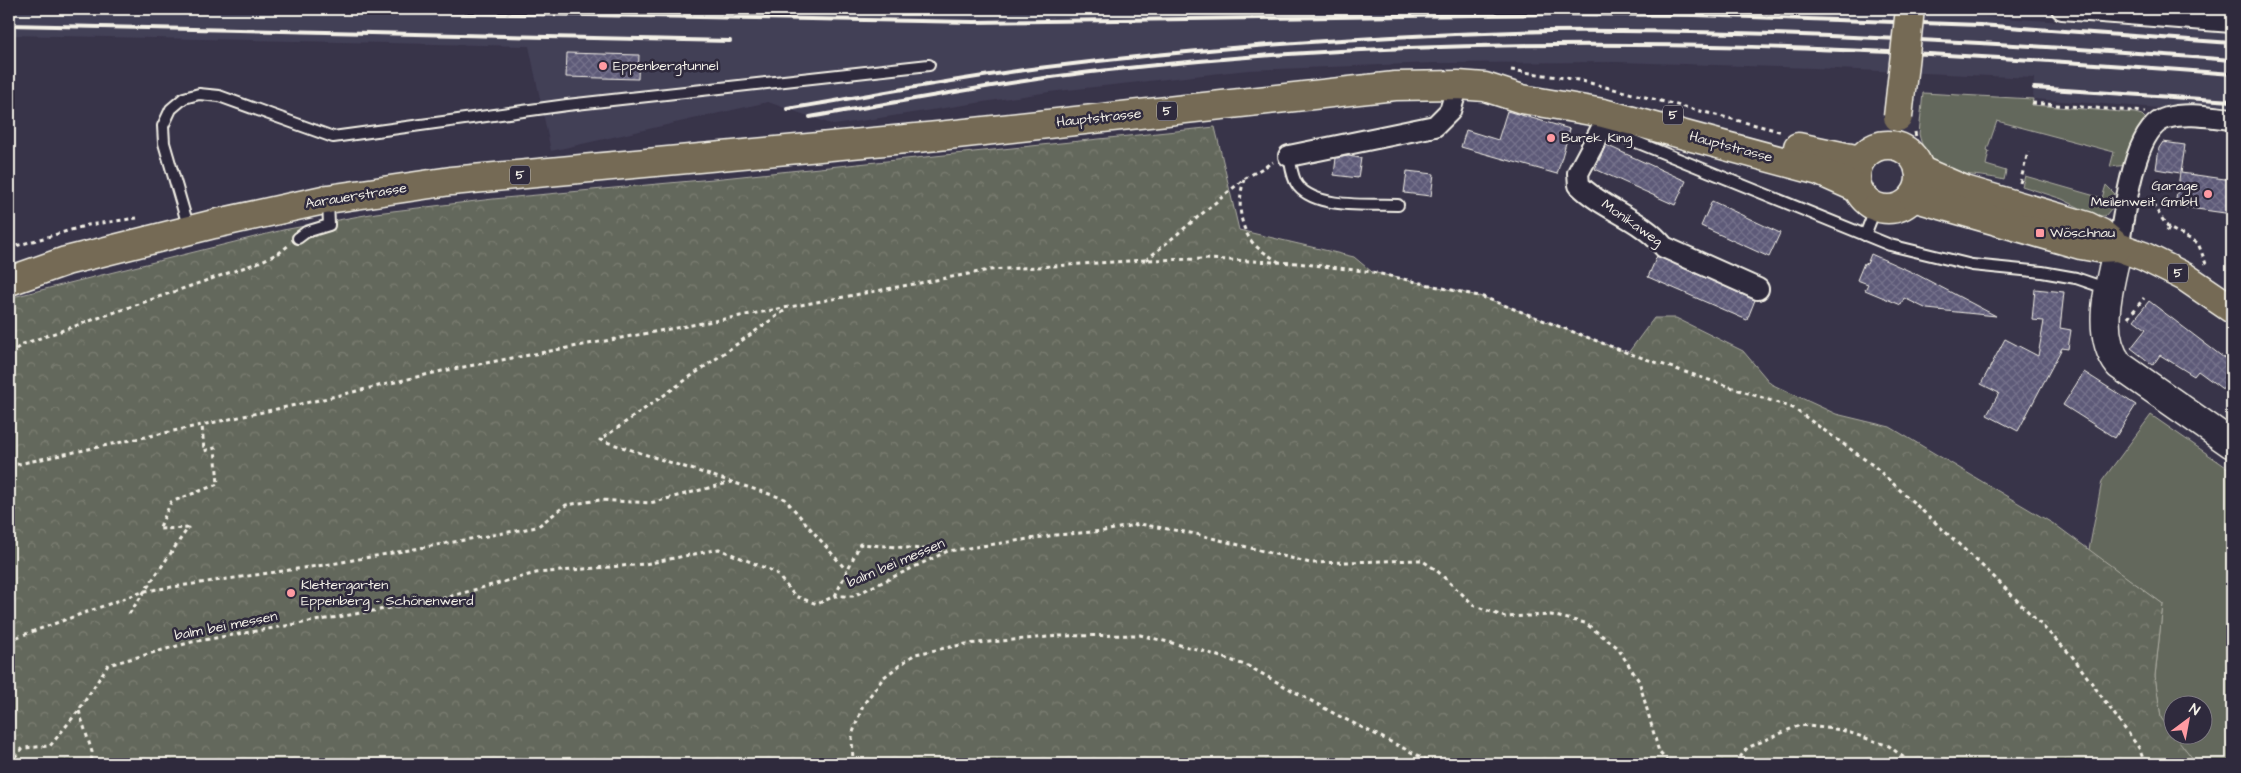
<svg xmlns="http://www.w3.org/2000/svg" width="2241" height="773" font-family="'Architects Daughter',sans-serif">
  <defs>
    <pattern id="forest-crowns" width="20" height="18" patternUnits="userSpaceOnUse" patternTransform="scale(1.25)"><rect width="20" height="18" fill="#64685b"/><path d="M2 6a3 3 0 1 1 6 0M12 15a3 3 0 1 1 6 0" fill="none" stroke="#7b7e73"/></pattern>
    <pattern id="building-cross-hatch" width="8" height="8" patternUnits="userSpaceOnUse" patternTransform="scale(1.25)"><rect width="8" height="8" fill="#5d5a78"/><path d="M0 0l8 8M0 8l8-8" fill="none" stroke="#75728b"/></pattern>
  </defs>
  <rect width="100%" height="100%" fill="#383449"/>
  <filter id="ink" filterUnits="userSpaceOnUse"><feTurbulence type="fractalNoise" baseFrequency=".02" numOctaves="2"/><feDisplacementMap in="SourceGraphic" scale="10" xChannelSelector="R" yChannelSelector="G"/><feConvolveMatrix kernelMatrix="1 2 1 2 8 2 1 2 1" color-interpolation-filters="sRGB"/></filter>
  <g filter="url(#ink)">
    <polygon fill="#433f57" points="9,9 796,9 947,11 1170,9 1864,9 2232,33 2232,113 2033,99 2034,78 1814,68 1619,62 1433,63 1248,70 1049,92 834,125 768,102 551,151 529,46 9,35"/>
    <g fill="#64685b" stroke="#acaca2">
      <path d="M 1923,93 L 2033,99 L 2032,105 L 2135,113 L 2142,115 L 2146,119 L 2127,165 L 2110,167 L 2114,152 L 1997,121 L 1987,150 L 1989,151 L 1986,165 L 2006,171 L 2004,180 C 1967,170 1930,183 1919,134 Z"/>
      <polygon points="2025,176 2102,198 2106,185 2115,194 2111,196 2112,208 2105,216 2096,216 2062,199 2022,186"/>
      <polygon points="2151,415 2232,471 2232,764 2197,764 2174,736 2204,736 2204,706 2174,706 2173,735 2161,718 2155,676 2163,604 2089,550 2102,481"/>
    </g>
    <polygon fill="url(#forest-crowns)" stroke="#acaca2" points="1215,127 1239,230 1354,257 1372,272 1483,297 1628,353 1654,318 1676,318 1743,351 1771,384 1836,414 1890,427 2057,526 2163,604 2155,676 2161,718 2197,764 9,764 9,298 283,230 376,213 493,199 713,179"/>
    <g fill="url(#building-cross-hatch)" stroke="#f4f1e8">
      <polygon points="567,53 639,55 638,79 566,77"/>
      <polygon points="1507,111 1570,129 1557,174 1461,147 1466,130 1498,140"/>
      <polygon points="2163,142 2185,145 2181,173 2232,180 2232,214 2175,206 2180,173 2156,169 2159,148"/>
      <polygon points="1606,145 1686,181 1675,205 1595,169"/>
      <polygon points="1348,156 1361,158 1358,178 1334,175 1336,158"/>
      <polygon points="1407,171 1434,174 1431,196 1404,193"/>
      <polygon points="1712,201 1780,233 1769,257 1701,226"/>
      <polygon points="1871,254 1914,273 1996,316 1927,309 1904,298 1901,305 1865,290 1868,284 1857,280 1864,263 1867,264"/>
      <polygon points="1657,256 1755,300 1747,320 1648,277"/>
      <polygon points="2035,289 2064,292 2060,328 2071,330 2068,349 2062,348 2018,431 1987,415 1999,393 1981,384 2005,339 2038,356 2044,321 2032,320"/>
      <polygon points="2149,301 2232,364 2232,396 2198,371 2194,376 2160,355 2153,365 2131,348 2146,329 2134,320"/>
      <polygon points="2084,372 2136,405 2115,438 2063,405"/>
    </g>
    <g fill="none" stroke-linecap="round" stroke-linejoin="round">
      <g stroke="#f4f1e8" stroke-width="14">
        <g id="lane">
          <polyline points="1602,128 1890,245 1972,265 2042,272 2076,278 2108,289"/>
          <path d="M 1289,156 C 1291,166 1292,178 1298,186 C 1317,209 1370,204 1398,205"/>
          <polyline points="189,229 164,143 163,126 171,109 184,98 199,94 219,96 333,137 567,105 929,65"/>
          <polyline points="1865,235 1876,207"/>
          <polyline points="298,238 306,232 329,225 328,201"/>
        </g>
      </g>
      <g stroke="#f4f1e8" stroke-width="24">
        <g id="street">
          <polyline points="2062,9 2232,22"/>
          <path d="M 1603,113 L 1602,128 L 1578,173 L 1579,185 C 1604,210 1642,219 1664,247 L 1758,289"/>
          <polyline points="1289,156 1435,126 1450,111 1458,85"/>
          <path d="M 2118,247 C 2125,216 2132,127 2167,118 C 2187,112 2211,117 2232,119"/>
        </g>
      </g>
      <g stroke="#f4f1e8" stroke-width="31">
        <path id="secondary" d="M 2118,247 C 2110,283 2094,333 2119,365 L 2232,444"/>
      </g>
      <g stroke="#f4f1e8" stroke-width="31">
        <g id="primary">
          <circle cx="1888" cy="177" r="32"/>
          <polyline points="1798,147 1860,160"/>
          <polyline points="1919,170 1965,190 2087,226 2101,233 2118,247 2143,256 2185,277 2232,309"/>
          <polyline points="1913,197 2081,245 2098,248 2118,247"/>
          <polyline points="9,281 66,261 214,224 328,199 451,181 938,136 1395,86 1458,85 1485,87 1522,99 1603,113 1819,171 1857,188"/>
        </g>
      </g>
      <g stroke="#f4f1e8" stroke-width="3" stroke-dasharray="4 4" stroke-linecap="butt">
        <polyline points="1511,70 1578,80 1783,132"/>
        <polyline points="2032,103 2145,112"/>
        <polyline points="1915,132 1917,143 1922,149"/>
        <path d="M 1244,179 C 1238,201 1238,223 1252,242 C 1258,250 1272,257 1280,263"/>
        <polyline points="2020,183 2028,152"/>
        <polyline points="2145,203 2153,205 2169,229"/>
        <polyline points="2167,232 2169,228 2198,243 2206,264"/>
        <polyline points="9,248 88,225 137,218"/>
        <polyline points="1146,260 1244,179 1273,162"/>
        <polyline points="784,311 600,440 785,499 847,571"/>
        <polyline points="2128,318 2144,298"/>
        <polyline points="9,354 23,344 257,263 279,253 289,245"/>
        <polyline points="9,466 319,400 442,371 990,270 1145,260 1206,259 1297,263 1372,272 1483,297 1628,353 1793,408 1874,466 1991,574 2072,656 2139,748 2145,764"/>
        <polyline points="835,596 860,544 947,551"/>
        <polyline points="129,614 188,528 159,529 171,502 218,484 215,448 204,451 202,425"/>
        <polyline points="9,640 145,591 331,564 537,527 566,505 600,500 650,503 732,482"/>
        <polyline points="79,711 92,752 91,764"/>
        <polyline points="9,763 23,748 50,746 79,710 108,665 192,642 437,600 536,573 645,564 719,549 775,572 795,596 817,604 835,596 853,596 948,551 1056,535 1104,531 1140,524 1196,534 1310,563 1421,560 1435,569 1475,606 1505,617 1551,615 1585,623 1617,647 1639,681 1659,752 1670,764"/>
        <polyline points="853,764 852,735 863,705 884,677 915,654 966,644 1060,636 1140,635 1200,650 1248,666 1335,714 1435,764"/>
        <polyline points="1735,764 1747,748 1800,725 1842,730 1889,746 1903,757 1905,764"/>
      </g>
      <use href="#lane" stroke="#2f2a3d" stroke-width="10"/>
      <use href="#street" stroke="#2f2a3d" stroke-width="20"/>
      <use href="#secondary" stroke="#2f2a3d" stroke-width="28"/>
      <use href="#primary" stroke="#756a55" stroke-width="28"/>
      <g stroke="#f4f1e8" stroke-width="4">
        <polyline points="248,9 974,22 1550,14 1695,15 1980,25 2232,43"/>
        <polyline points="9,25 730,41"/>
        <polyline points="2034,88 2232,101"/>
        <path d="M 787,109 C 871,95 955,79 1039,68 C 1208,47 1378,35 1548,31 C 1623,30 1699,32 1774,34 C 1927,39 2080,48 2232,60"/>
        <path d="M 810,117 C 886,104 961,90 1037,79 C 1115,68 1194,61 1272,55 C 1593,33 1912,49 2232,74"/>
      </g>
      <g stroke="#f4f1e8" stroke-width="31" stroke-linecap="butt">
        <polyline id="primary-bridge" points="1898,117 1910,9"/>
      </g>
      <use href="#primary-bridge" stroke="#756a55" stroke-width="28"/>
    </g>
  </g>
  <g fill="#ff9aa2" stroke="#2f2a3d" stroke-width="2">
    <circle cx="603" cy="66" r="5"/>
    <circle cx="1551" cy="138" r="5"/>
    <circle cx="2208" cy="194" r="5"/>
    <rect x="2035" y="228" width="10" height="10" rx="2.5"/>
    <circle cx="291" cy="593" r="5"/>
  </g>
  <g text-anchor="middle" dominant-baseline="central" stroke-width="5" stroke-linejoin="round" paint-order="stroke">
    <g fill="#2f2a3d" stroke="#b9b5b5" stroke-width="1">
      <rect x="1157" y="101.5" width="20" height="19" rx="4"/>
      <rect x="1663" y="105.5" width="20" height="19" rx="4"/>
      <rect x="510" y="165.5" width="20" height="19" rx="4"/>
      <rect x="2168" y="263.5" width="20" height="19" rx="4"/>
    </g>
    <g font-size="12" font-weight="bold" fill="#f4f1e8">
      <text x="1167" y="111">5</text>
      <text x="1673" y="115">5</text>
      <text x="520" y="175">5</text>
      <text x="2178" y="273">5</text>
    </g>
    <g font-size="14" fill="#f4f1e8" stroke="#2f2a3d" text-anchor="start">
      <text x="613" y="66">Eppenbergtunnel</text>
      <text x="1561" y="138">Burek King</text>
      <text x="2198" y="186" text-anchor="end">Garage<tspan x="2198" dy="16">Meilenweit GmbH</tspan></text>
      <text x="2050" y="233">Wöschnau</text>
      <text x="301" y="585">Klettergarten<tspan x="301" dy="16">Eppenberg - Schönenwerd</tspan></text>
    </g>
    <g font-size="14" fill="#f4f1e8" stroke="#2f2a3d">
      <text transform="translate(1099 118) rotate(-6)">Hauptstrasse</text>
      <text transform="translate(1731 147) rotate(15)">Hauptstrasse</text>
      <text transform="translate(356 196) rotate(-9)">Aarauerstrasse</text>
      <text transform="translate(1632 223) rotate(35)">Monikaweg</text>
      <text transform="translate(896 563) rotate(-23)">balm bei messen</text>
      <text transform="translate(226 626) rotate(-11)">balm bei messen</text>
    </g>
  </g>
  <rect width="2241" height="773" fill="none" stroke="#2f2a3d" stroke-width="30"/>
  <rect x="15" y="15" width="2211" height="743" fill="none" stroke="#f4f1e8" stroke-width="2" filter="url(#ink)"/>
  <g transform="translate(2188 720) rotate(32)"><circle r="24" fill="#2f2a3d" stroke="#7e7a81"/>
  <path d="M0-4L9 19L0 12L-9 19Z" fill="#ff9aa2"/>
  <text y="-8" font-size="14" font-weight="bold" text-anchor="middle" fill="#f4f1e8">N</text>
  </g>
</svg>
